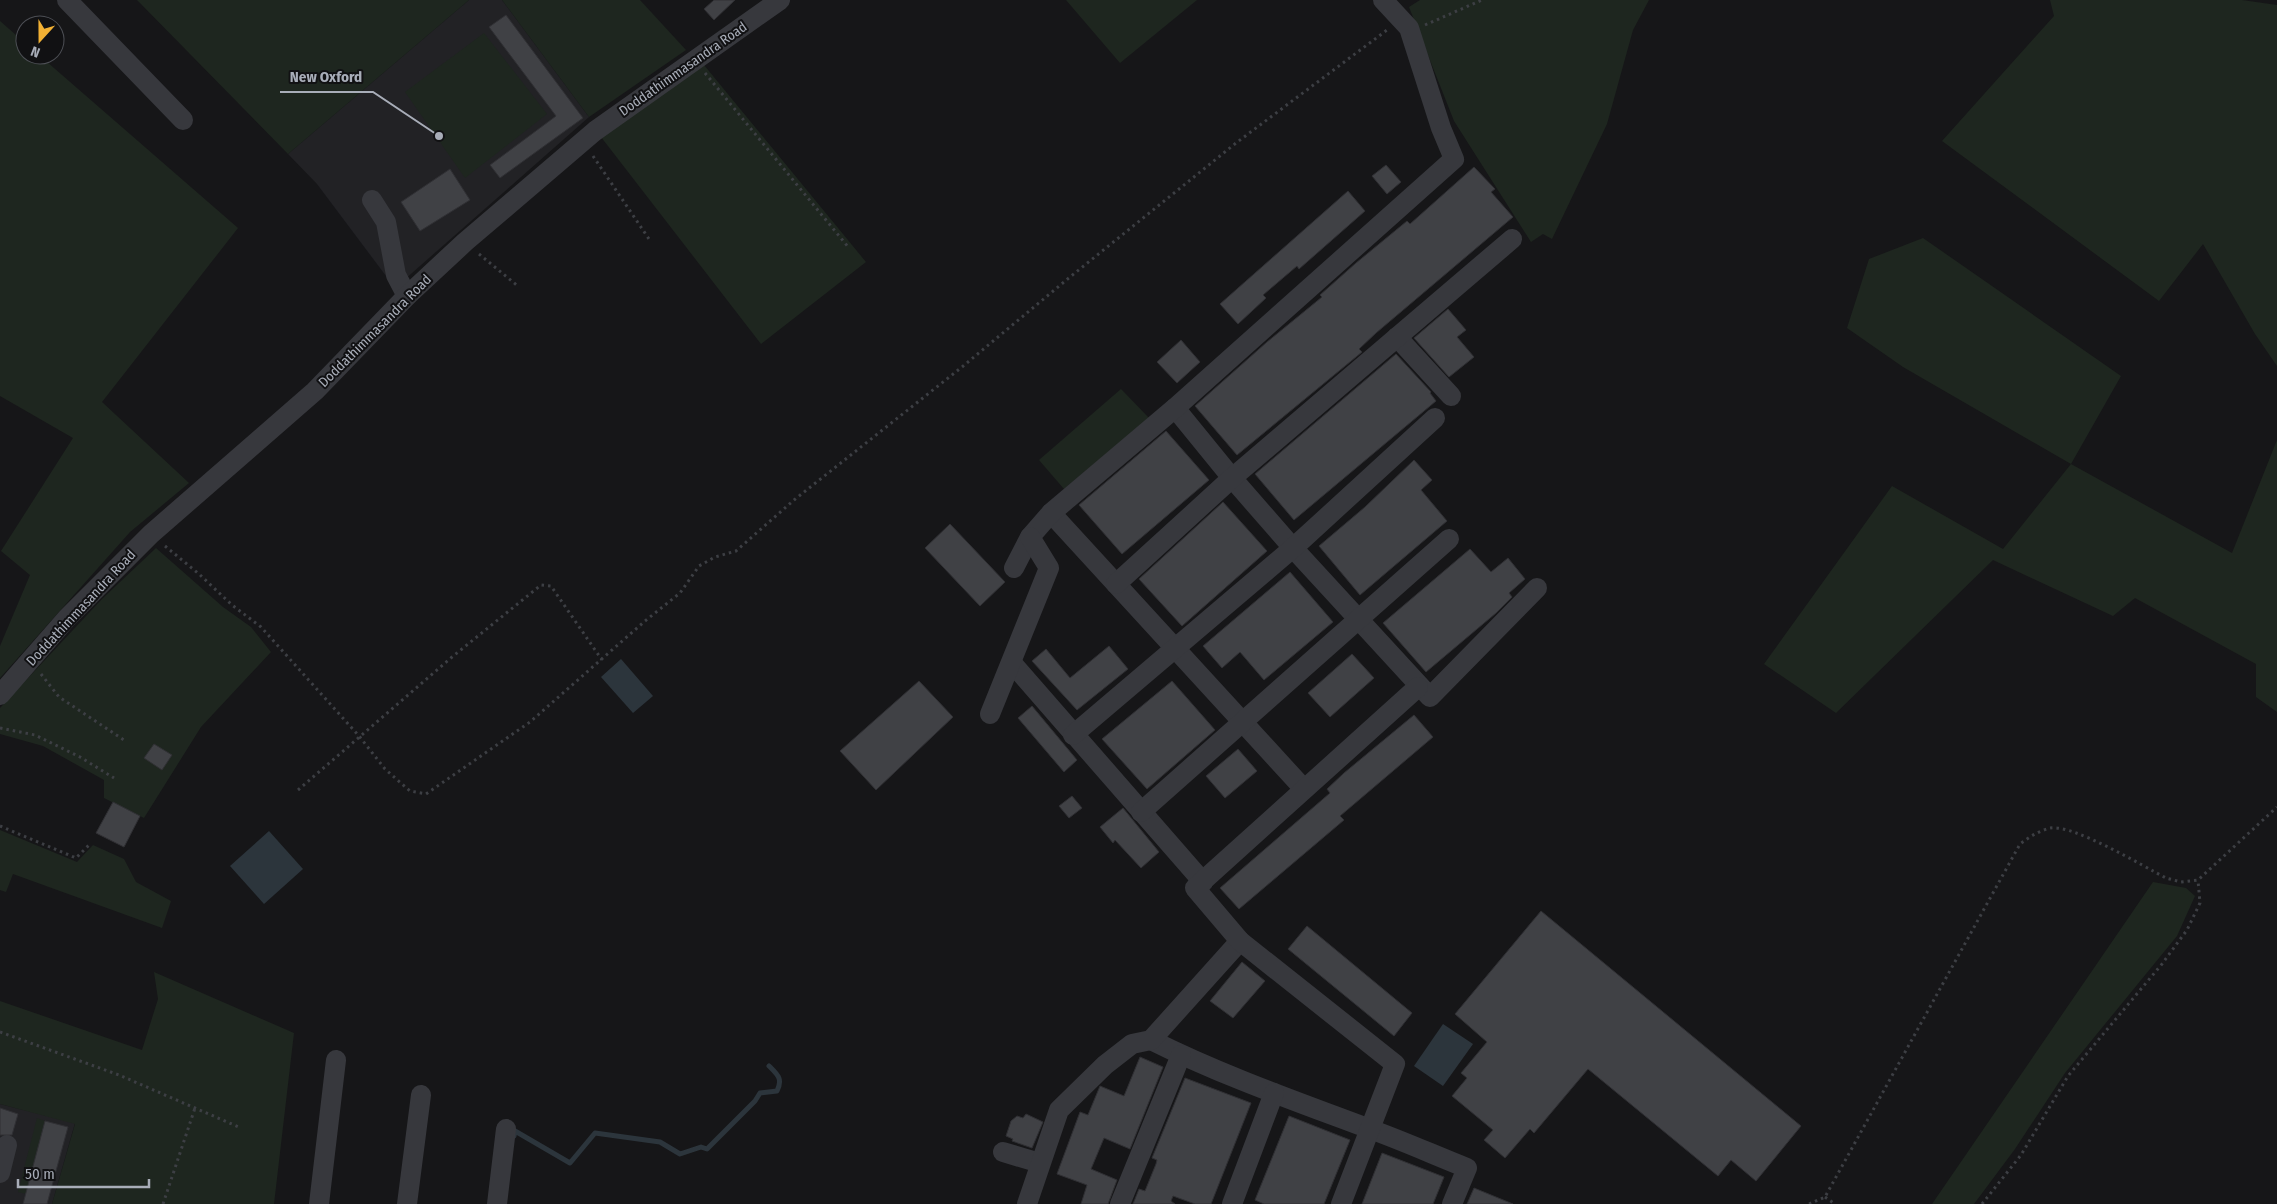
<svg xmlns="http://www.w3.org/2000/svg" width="2277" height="1204" font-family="'Fira Sans Condensed',sans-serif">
  <rect width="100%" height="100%" fill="#161618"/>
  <g fill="#222225">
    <polygon points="469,0 502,0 589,117 395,288 317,184 288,154"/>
    <polygon points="0,1104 75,1123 52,1204 0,1204"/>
  </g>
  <g fill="#1e261f">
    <polygon points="137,0 469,0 288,154"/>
    <polygon points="502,0 640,0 686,50 589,117"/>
    <polygon points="1066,0 1197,0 1120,63"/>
    <polygon points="1420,0 1649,0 1633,30 1607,124 1552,239 1543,234 1531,242 1454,121 1409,7"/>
    <polygon points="2050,0 2242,0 2277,5 2277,366 2255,334 2203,244 2159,301 1942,141 2054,16"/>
    <polygon points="0,21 25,43 25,55 39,55 238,228 102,402 189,483 130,532 0,678 0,646 30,575 1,551 73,438 0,396"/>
    <polygon points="484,33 547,114 465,178 405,92"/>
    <polygon points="704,65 866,262 761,344 601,137"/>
    <polygon points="1923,238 2121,376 2071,464 2232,553 2277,440 2277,712 2256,697 2256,664 2135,598 2113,616 1993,560 1836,713 1764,664 1892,486 2003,549 2071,464 1903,367 1847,328 1869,259"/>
    <polygon points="1121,389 1149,418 1064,489 1039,460"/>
    <polygon points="156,548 223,607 251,627 271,652 201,727 144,818 104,798 104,780 43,746 0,734 0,708 102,599"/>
    <polygon points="0,830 77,862 93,845 124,859 136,882 171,901 162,928 13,874 6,892 0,890"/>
    <polygon points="2153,882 2186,888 2195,896 2177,936 2065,1073 2015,1149 1974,1204 1932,1204"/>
    <polygon points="154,972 294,1033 274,1204 52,1204 75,1124 0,1104 0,1001 142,1050 158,999"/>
    <polygon points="37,1118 45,1121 26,1194 18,1192"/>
  </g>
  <g fill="#2c353c">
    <polygon points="621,659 653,696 633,713 601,677"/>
    <polygon points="269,831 303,869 264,904 230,866"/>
    <polygon points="1443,1024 1473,1044 1443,1086 1414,1066"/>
  </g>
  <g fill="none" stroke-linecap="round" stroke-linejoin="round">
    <path stroke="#2c353c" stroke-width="5" d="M 514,1136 L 515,1131 L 570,1163 L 595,1133 L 660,1142 L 680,1154 L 701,1147 L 707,1149 L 755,1101 L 760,1093 L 777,1091 C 783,1079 778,1075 769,1066"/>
  </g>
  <g fill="#404145" stroke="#303034">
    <polygon points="714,0 735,0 714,20 704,9"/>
    <polygon points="506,15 583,118 500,178 490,165 556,116 489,27"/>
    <polygon points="1386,165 1401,182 1387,194 1372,176"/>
    <polygon points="1474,167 1495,189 1491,192 1513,217 1376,333 1359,349 1362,352 1237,455 1195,406 1267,342 1322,297 1320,295 1356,263 1407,221 1410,224"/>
    <polygon points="450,169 470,200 420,231 401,202"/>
    <polygon points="1348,191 1365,211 1299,269 1297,266 1263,295 1266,298 1238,324 1220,304"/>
    <polygon points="1448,309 1466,330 1457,337 1474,357 1449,377 1414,338"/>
    <polygon points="1181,340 1200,362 1177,383 1157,362"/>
    <polygon points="1396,354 1431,392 1430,393 1436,401 1294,520 1255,474"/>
    <polygon points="1166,431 1209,480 1122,554 1079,505"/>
    <polygon points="1414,460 1432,480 1421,490 1447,521 1360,595 1319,546 1365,507"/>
    <polygon points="1223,502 1267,551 1182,626 1139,579"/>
    <polygon points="950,524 1005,582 980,606 925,548"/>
    <polygon points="1470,549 1491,572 1508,558 1525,579 1509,593 1512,597 1496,613 1426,672 1383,623"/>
    <polygon points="1290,572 1333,622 1264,680 1240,652 1222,668 1203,646"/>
    <polygon points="1109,646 1128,669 1077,710 1032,661 1046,649 1070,678"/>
    <polygon points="1352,654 1374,678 1330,717 1308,693"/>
    <polygon points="919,681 953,717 876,790 840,751"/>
    <polygon points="1172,681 1215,730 1147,789 1102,739"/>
    <polygon points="1032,706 1077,760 1064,772 1018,718"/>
    <polygon points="1414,715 1433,737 1340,816 1344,820 1239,909 1220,888 1330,793 1327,789 1344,773"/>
    <polygon points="154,744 172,755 162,770 144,758"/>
    <polygon points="1238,749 1257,771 1225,798 1206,776"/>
    <polygon points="1072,796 1082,808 1069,818 1059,806"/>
    <polygon points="113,802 140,816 124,847 96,833"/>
    <polygon points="1123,808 1159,852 1141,868 1115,840 1113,843 1100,827"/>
    <polygon points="1541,911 1801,1126 1756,1181 1731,1160 1718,1176 1588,1069 1534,1133 1530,1129 1505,1158 1484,1140 1493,1130 1452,1096 1467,1078 1461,1073 1487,1042 1455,1014"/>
    <polygon points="1307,926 1412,1013 1394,1036 1288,949"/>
    <polygon points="1242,962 1265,981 1233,1018 1210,1001"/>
    <polygon points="1140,1057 1163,1067 1130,1149 1104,1138 1091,1169 1117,1180 1108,1204 1081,1204 1087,1185 1057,1174 1080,1112 1088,1115 1100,1086 1124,1096"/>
    <polygon points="1185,1078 1251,1103 1211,1204 1195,1204 1173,1196 1171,1201 1175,1204 1133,1204 1139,1189 1145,1191 1156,1164 1157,1160 1152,1158"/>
    <polygon points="0,1108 18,1114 12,1135 0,1135"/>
    <polygon points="1026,1114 1043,1122 1032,1148 1012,1141 1013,1139 1006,1136 1011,1121 1017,1116 1023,1118"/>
    <polygon points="1289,1116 1350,1140 1324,1204 1264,1204 1255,1200"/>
    <polygon points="45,1121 68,1127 47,1204 23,1204"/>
    <polygon points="1382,1153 1444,1177 1433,1204 1362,1204"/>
    <polygon points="1474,1188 1513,1204 1467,1204"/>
  </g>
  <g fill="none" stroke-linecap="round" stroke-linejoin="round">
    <g stroke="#3d3f44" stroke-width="3" stroke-dasharray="2.5 4" stroke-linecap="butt">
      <polyline points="1425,25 1482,0"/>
      <polyline points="705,73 849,248"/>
      <polyline points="593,156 651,242"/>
      <polyline points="479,254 519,287"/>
      <polyline points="165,546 199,574 232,605 261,627 359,736 385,769 410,791 426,794 530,722 645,621 680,593 699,566 715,557 736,551 794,500 962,367 1070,277 1236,143 1387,30"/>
      <polyline points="41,674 59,697 124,740"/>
      <polyline points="0,728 35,735 80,757 114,778"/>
      <polyline points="298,790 452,657 541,585 551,586 602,660"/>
      <polyline points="0,826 76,858 89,845"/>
      <polyline points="0,1032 119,1075 241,1128"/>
      <polyline points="1825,1197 1835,1204"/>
      <polyline points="163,1204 195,1108"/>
      <path d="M 1809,1204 L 1825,1197 L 2020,844 C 2029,837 2039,831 2050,828 C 2073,824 2143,866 2166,878 L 2181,882 L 2198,880 L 2277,807"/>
      <polyline points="1982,1204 2021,1155 2068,1076 2162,964 2187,930 2200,903 2198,880"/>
    </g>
    <g stroke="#37383d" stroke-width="20">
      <polyline points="67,0 183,120"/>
      <polyline points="372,200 386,222 396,275 407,296"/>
      <polyline points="1397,337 1451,396"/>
      <polyline points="1175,408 1232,478 1293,548 1430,697 1537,588"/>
      <polyline points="1051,513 1304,789"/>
      <polyline points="1014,568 1030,537 1051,513 1175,408 1454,159 1441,128 1409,28 1383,0"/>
      <polyline points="1116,584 1232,478 1512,239"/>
      <polyline points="1012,663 1203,882"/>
      <polyline points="0,695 67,618 151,534 315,391 407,296 465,242 595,131 780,0"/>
      <polyline points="990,714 1049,568 1030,537"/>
      <polyline points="1073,735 1293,548 1435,418"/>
      <polyline points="1141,812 1449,539"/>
      <path d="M 1151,1040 C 1221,1075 1295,1101 1367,1128 C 1401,1140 1434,1155 1467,1168 L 1452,1204"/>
      <polyline points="1003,1152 1040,1163"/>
      <polyline points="0,1173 7,1145"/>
      <polyline points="319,1204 336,1060"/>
      <polyline points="407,1204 421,1095"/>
      <polyline points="497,1204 506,1129"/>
      <polyline points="1027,1204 1059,1110 1105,1065 1132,1044 1151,1040 1240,941"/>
      <polyline points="1120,1204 1181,1055"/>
      <polyline points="1232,1204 1274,1093"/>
      <polyline points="1341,1204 1395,1064 1240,941 1195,888 1418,687"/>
    </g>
  </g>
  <g text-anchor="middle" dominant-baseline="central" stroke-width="4" stroke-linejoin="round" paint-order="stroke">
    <g font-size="14" fill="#a8adb8" stroke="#111113">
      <text transform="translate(683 69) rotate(-35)">Doddathimmasandra Road</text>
      <text transform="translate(375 331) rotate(-45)">Doddathimmasandra Road</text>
      <text transform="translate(81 608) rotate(-47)">Doddathimmasandra Road</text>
    </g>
  </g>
  <path fill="none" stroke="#a8adb8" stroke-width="2" d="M439 136L373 92H280"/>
  <circle fill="#a8adb8" stroke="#111113" stroke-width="2" cx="439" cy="136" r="5"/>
  <g font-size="15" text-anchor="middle" font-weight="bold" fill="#a8adb8" stroke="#111113" stroke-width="4" stroke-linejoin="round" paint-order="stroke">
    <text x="326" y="82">New Oxford</text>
  </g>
  <g transform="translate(40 40) rotate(201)"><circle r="24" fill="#111113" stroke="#4d4f55"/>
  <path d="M0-4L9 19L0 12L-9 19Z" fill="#f2b134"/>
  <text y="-8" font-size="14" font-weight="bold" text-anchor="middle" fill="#a8adb8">N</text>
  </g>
  <path d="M18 1179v8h131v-8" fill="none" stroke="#a8adb8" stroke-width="2.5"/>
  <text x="25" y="1179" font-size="15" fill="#a8adb8" stroke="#111113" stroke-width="4" paint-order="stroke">50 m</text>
</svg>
